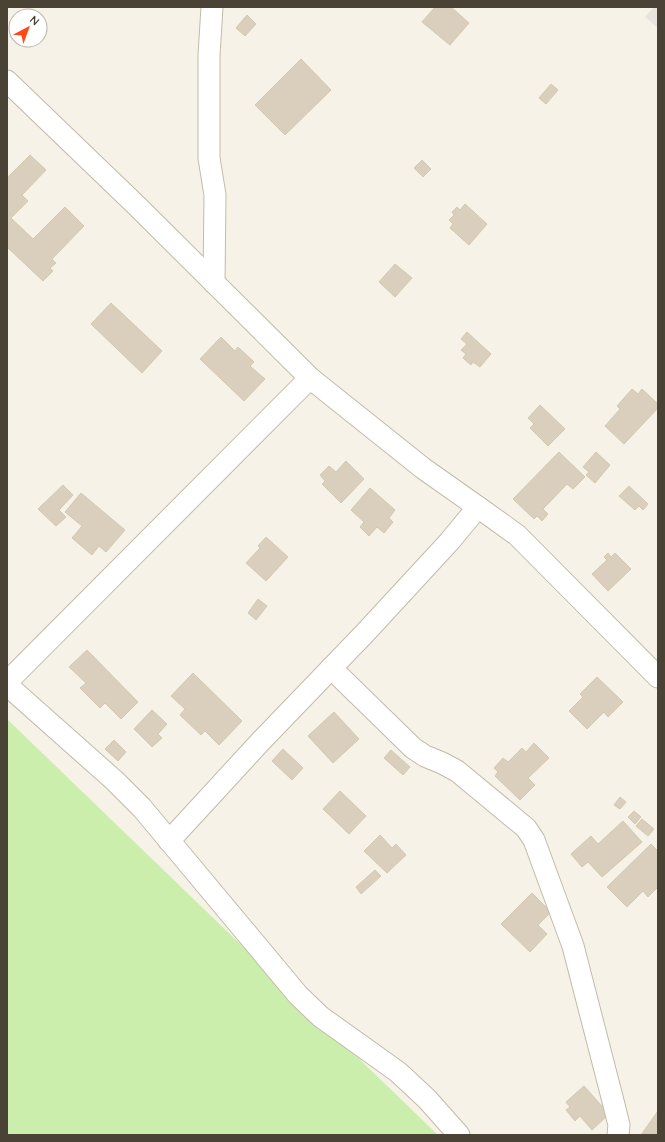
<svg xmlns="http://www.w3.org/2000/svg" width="665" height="1142" font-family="Quicksand,sans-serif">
  <rect width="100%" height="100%" fill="#f6f2e8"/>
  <polygon fill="#e8e3dc" points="654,7 658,7 658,28 645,17"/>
  <polygon fill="#cceeac" points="7,719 438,1135 7,1135"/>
  <g fill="#d9cfbc" stroke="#d4c8ae">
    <polygon points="435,7 451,7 469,23 450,45 422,22"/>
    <polygon points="247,15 256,24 245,36 236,28"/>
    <polygon points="301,59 331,90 285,135 255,105"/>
    <polygon points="551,84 558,90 546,104 539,98"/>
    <polygon points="30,155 46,170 22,195 28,201 11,218 33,239 65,207 84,226 52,259 56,263 50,268 53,271 43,281 7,247 7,178"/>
    <polygon points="422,160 431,169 423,177 414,168"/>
    <polygon points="465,204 487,224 469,245 450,228 453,224 449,220 454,215 452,212 457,207 460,210"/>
    <polygon points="395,264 412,278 395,297 379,282"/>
    <polygon points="111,303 162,351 142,373 91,324"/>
    <polygon points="467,332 491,354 480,367 473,362 471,365 463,358 466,354 461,350 467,344 461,339"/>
    <polygon points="221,337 235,351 238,347 254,362 250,366 265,379 244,401 200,359"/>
    <polygon points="632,389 638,394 642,389 658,404 658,408 624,444 605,426 620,409 617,406"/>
    <polygon points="540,405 565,429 548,446 530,428 534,424 528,418"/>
    <polygon points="559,452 585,477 573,489 567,484 543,509 548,514 542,521 537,516 534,519 513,499"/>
    <polygon points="596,452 610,465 595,483 586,475 589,472 583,467"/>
    <polygon points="346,461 364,479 341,503 322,484 325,481 320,475 329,466 336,472"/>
    <polygon points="63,485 73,495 59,510 66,517 56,526 38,509"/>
    <polygon points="629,486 648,504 643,510 639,506 635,510 619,496"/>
    <polygon points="370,488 395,510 389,518 393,522 384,533 377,527 369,536 360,527 364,522 351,510"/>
    <polygon points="81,493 125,530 106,552 99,546 92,555 72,538 82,526 65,512"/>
    <polygon points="266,537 288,557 266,581 246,563 260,548 258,546"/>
    <polygon points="608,553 611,557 615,553 631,569 608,591 592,574 607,560 604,557"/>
    <polygon points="258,599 267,606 256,620 248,613"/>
    <polygon points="87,650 138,702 121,719 105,703 100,708 80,688 86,683 69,667"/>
    <polygon points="193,673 242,721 219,745 205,731 201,735 180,715 185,709 171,696"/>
    <polygon points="597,677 623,702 608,717 604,712 587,729 569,711 583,697 580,694"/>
    <polygon points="152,710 167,724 158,734 162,738 152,747 134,729"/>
    <polygon points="334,712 359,739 333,763 308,736"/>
    <polygon points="114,740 126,752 118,761 105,749"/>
    <polygon points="534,743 549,758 528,778 535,785 520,800 495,776 498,772 494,768 503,758 508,762 522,748 526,752"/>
    <polygon points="283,749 303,768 292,780 272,761"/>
    <polygon points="391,750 410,767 403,775 384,758"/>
    <polygon points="340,791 366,816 349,834 323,809"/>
    <polygon points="620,797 626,802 620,809 614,805"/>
    <polygon points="634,811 641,817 635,824 628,817"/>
    <polygon points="642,819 654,829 648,836 636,826"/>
    <polygon points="623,821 642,842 602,877 588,862 582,867 571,854 591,836 598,844"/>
    <polygon points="380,835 392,848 396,844 406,855 387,873 364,851"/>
    <polygon points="651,844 658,851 658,880 657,881 658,883 658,887 648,897 643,891 627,907 607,887"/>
    <polygon points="375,870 381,876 361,894 356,887"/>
    <polygon points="532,893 551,912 538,925 547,934 530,952 501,924"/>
    <polygon points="584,1086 609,1114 592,1130 580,1116 575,1121 566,1110 570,1107 566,1102"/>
    <polygon points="658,1111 658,1135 641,1135"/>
  </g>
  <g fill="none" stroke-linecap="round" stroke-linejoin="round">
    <g stroke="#c2bba9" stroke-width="23">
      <g id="minor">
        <polyline points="212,7 209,55 209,158 215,195 214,283"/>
        <polyline points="7,81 137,206 310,378 424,469 478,507 517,535 658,677"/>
        <polyline points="331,668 413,748 425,756 442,763 457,771 526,828 534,840 573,946 612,1097 619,1125 618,1135"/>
        <polyline points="7,682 310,378"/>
        <polyline points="7,685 115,781 142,808 298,995 321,1017 398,1072 427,1099 459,1135"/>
        <polyline points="169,841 261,741 365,633 449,542 478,507"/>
      </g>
    </g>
    <use href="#minor" stroke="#fff" stroke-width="21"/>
  </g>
  <rect width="665" height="1142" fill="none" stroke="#4a4335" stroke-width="16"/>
  <g transform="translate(28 28) rotate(41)"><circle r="19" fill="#ffffff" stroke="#b7b4ae"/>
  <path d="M0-3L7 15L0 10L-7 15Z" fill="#ff4815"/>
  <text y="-6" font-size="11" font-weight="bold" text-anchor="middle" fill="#4a4335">N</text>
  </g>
</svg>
